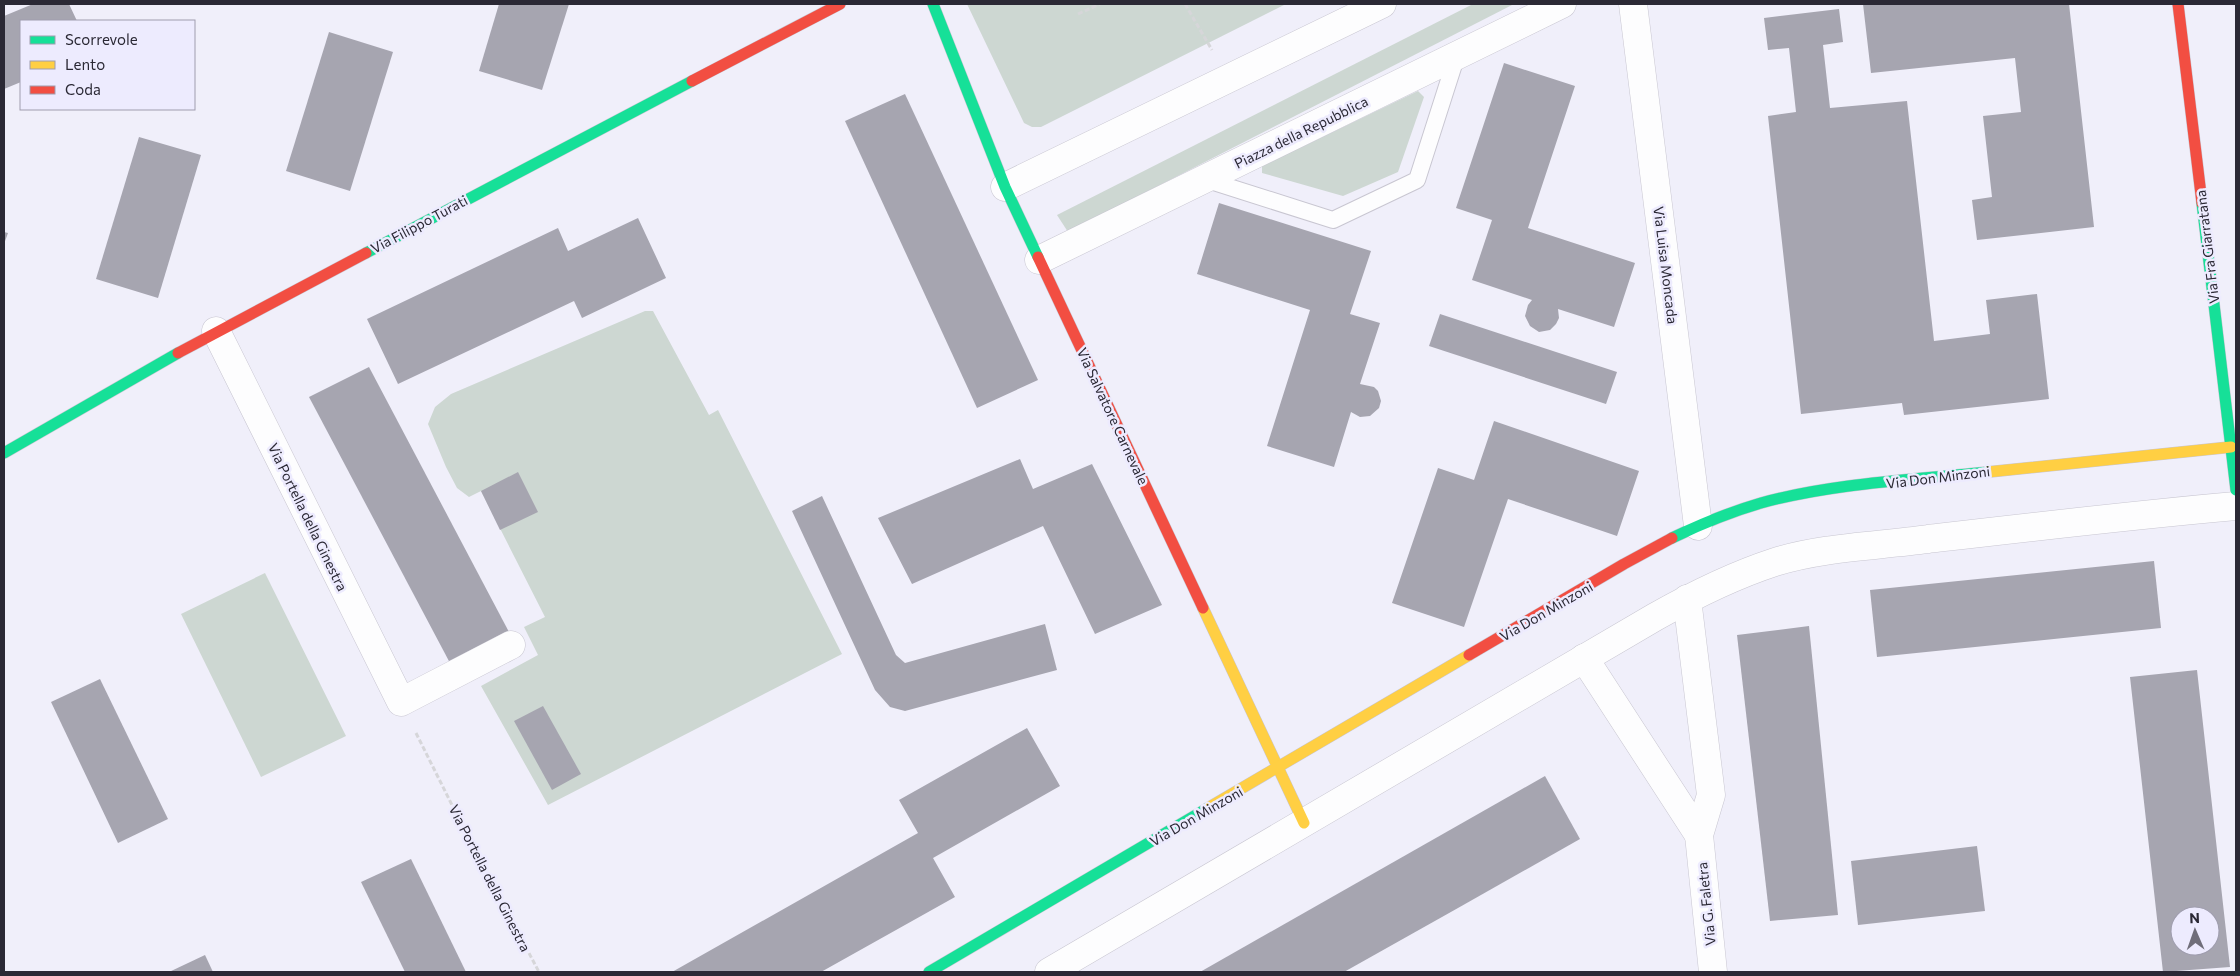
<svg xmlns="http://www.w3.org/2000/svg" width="2240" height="976" font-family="Commissioner,sans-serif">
  <rect width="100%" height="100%" fill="#f0effa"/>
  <g fill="#cdd7d2">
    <polygon points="967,4 1286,4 1041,127 1032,127 1024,123"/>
    <polygon points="1473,4 1514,4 1068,232 1057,215"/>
    <polygon points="1418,91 1424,97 1398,172 1343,196 1262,173 1262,166"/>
    <polygon points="645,311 653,311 709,415 718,410 842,654 548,805 481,686 538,655 524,627 545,617 481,491 469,497 457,488 446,467 428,424 435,407 451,394"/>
    <polygon points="265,573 346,736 261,777 181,614"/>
  </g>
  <g fill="#a6a5b0" fill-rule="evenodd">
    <polygon points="33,4 69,4 77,21 21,21 21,82 4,89 4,16"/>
    <polygon points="499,4 569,4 542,90 479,71"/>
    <polygon points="1863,4 2069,4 2094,227 1977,240 1972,200 1992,197 1983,116 2021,112 2015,58 1871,73"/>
    <polygon points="1839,9 1843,42 1823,45 1830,108 1907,101 1934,341 1990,334 1986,300 2037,294 2049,399 1904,415 1902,403 1801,414 1768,116 1796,112 1789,48 1768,50 1764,18"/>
    <polygon points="329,32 393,52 350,191 286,171"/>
    <polygon points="1504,63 1575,86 1528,228 1635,263 1614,327 1558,309 1559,318 1556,324 1550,330 1539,332 1530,326 1525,316 1528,305 1532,300 1472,280 1492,220 1456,208"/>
    <polygon points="905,94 1038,380 977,408 845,121"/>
    <polygon points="139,137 201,155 158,298 96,279"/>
    <polygon points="1219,203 1371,251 1350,314 1380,323 1360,384 1374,387 1378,391 1381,401 1379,408 1370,416 1360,417 1351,412 1334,467 1267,446 1310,310 1197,274"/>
    <polygon points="638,218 666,278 582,318 574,301 398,384 367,319 558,228 568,251"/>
    <polygon points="4,232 8,233 4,244"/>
    <polygon points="1440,314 1617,372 1606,404 1429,346"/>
    <polygon points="369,367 509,632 450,663 309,397"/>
    <polygon points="1494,421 1639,471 1617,536 1508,499 1464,627 1392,603 1438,468 1474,480"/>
    <polygon points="1020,459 1033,489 1092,464 1162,605 1095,634 1043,526 912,584 878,518"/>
    <polygon points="518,472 538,512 500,530 481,491"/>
    <polygon points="822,496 896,655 905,663 1045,624 1057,670 905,711 890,707 875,690 792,511"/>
    <polygon points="2154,561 2161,628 1877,657 1870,590"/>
    <polygon points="1809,626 1838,915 1770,921 1737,635"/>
    <path d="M 2197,670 L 2230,967 L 2163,972 L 2130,677 ZM 2180,916 L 2210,916 L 2210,946 L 2180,946 Z"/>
    <polygon points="100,679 168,819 118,843 51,702"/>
    <polygon points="543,706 581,774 552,790 514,721"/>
    <polygon points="1027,728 1060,786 933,858 955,897 821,972 672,972 918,833 899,800"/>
    <polygon points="1545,776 1580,839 1458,908 1344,972 1200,972"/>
    <polygon points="1977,846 1985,911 1858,925 1851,861"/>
    <polygon points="411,859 466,972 405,972 361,882"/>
    <polygon points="205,955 213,972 169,972"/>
  </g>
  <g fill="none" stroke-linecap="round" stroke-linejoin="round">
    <g stroke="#c8c6d1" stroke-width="18">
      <polyline id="lane" points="1204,179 1333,220 1417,180 1457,55"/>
    </g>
    <g stroke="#c8c6d1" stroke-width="29">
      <g id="street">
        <polyline points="1633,4 1698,526"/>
        <polyline points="1005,187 1382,4"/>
        <polyline points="1039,260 1562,4"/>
        <polyline points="216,331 401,702 511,645"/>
        <polyline points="1687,599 1711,795 1699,835 1713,972"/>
        <polyline points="1584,658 1699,835"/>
        <path d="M 1049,972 L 1655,617 C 1694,595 1732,576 1775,562 C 1823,547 1878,546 1928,539 C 2031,527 2133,515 2236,506"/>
      </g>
    </g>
    <g stroke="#c8c6d1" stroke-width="12">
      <g id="fast">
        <polyline points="933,4 1005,187 1038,257"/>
        <polyline points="2202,203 2236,490"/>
        <polyline points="366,253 692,81"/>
        <polyline points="4,453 178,353"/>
        <path d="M 1672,538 C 1701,524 1730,512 1761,503 C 1834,483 1913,480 1988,472"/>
        <polyline points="929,972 1208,808"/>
      </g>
    </g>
    <g stroke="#c8c6d1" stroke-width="12">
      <g id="slow">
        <polyline points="1988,472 2231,447"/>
        <polyline points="1203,608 1304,823"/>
        <polyline points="1208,808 1469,655"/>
      </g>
    </g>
    <g stroke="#c8c6d1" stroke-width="12">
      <g id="jam">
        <polyline points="2178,4 2202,203"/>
        <polyline points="692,81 840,4"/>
        <polyline points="1038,257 1203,608"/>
        <polyline points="178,353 366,253"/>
        <polyline points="1469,655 1624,564 1672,538"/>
      </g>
    </g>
    <g stroke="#d6d6d9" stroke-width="3" stroke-dasharray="5 2.5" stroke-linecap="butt">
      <polyline points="1185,4 1212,50"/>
      <polyline points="1078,14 1100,4"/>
      <polyline points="416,733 475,851 539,972"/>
    </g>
    <use href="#lane" stroke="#fdfdfe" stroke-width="16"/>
    <use href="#street" stroke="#fdfdfe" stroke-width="28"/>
    <use href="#fast" stroke="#16e098" stroke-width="11"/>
    <use href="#slow" stroke="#ffcf43" stroke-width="11"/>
    <use href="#jam" stroke="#f24e42" stroke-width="11"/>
  </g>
  <g text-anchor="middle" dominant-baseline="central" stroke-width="5" stroke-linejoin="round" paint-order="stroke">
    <g font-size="14" fill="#2b2935" stroke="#edebfe">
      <text transform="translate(1301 132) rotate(-26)">Piazza della Repubblica</text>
      <text transform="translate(419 224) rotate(-28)">Via Filippo Turati</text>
      <text transform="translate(2207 247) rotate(-97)">Via Fra Giarratana</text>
      <text transform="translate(1666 265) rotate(83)">Via Luisa Moncada</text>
      <text transform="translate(1113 416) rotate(65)">Via Salvatore Carnevale</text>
      <text transform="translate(1938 477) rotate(-7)">Via Don Minzoni</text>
      <text transform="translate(308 517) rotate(64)">Via Portella della Ginestra</text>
      <text transform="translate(1546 611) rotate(-30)">Via Don Minzoni</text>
      <text transform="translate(1196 816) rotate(-30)">Via Don Minzoni</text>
      <text transform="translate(490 878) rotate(63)">Via Portella della Ginestra</text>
      <text transform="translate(1706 904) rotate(-96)">Via G. Faletra</text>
    </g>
  </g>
  <rect width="2240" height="976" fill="none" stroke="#2b2935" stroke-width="10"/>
  <rect x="20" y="20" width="175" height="90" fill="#edebfe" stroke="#9f9dae"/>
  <rect x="30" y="36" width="25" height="8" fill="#16e098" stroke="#9f9dae"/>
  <text x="65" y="45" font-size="15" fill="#2b2935">Scorrevole</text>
  <rect x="30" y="61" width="25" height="8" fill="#ffcf43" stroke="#9f9dae"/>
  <text x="65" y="70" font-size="15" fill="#2b2935">Lento</text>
  <rect x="30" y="86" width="25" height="8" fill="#f24e42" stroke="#9f9dae"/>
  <text x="65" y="95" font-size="15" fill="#2b2935">Coda</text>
  <g transform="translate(2195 931) rotate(358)"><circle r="24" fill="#edebfe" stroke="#9f9dae"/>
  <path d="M0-4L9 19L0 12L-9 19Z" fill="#706e7a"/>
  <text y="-8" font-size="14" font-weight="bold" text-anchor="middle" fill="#2b2935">N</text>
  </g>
</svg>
